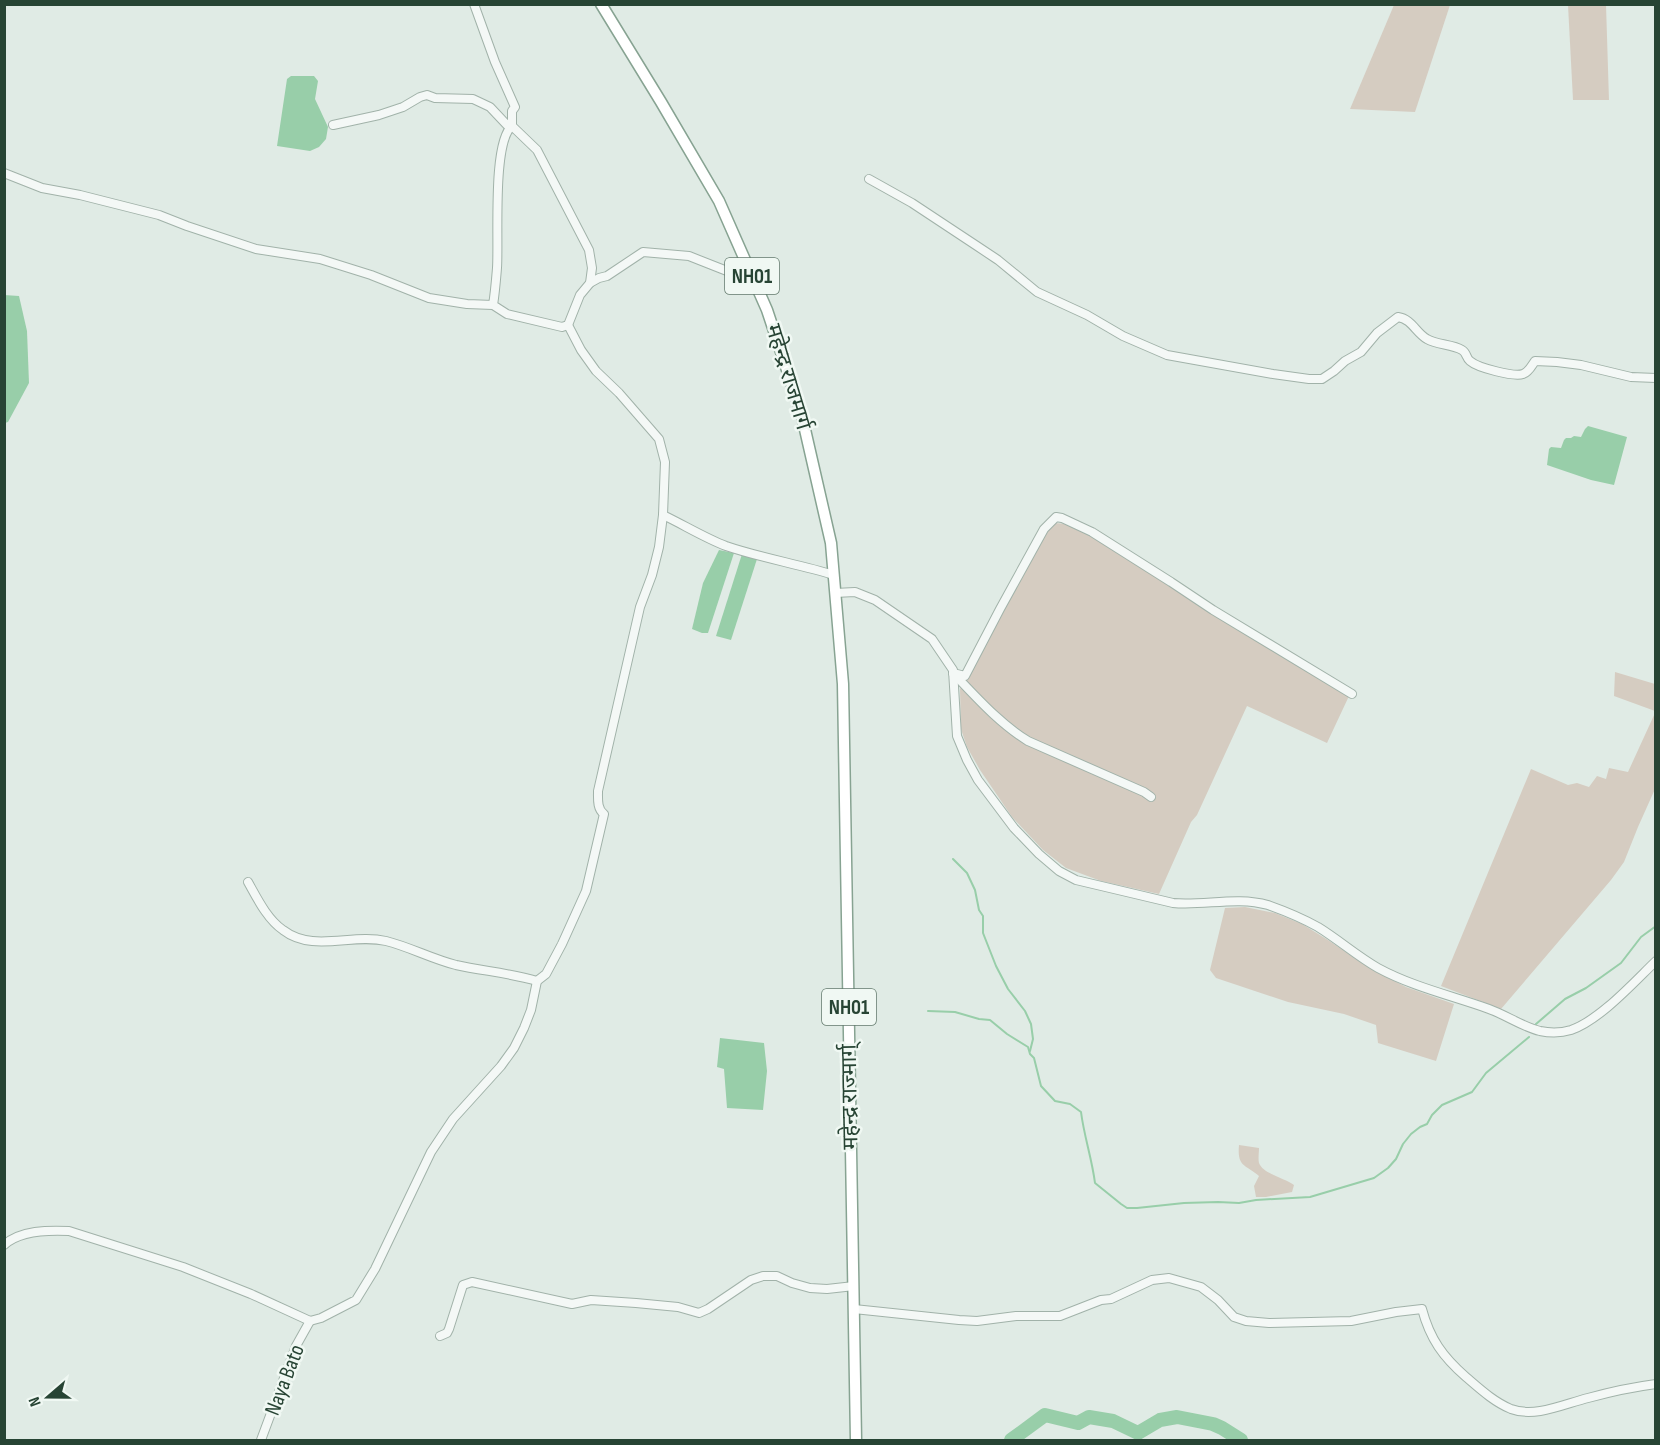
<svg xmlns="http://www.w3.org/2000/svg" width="1660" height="1445" font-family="'Sofia Sans Condensed','Noto Sans Devanagari',sans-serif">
  <rect width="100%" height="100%" fill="#e0ebe5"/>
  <g fill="#d5ccc1">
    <polygon points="1394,5 1450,5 1415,112 1350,109"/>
    <polygon points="1568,5 1606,5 1609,100 1573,100"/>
    <path d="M 1054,523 C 1073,523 1091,537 1108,546 L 1349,696 L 1327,743 L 1247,706 L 1197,815 L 1191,822 L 1159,894 L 1101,881 L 1066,868 L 1043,850 L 1012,817 L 980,770 L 967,747 L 961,729 L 960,689 L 969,677 L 1045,532 Z"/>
    <polygon points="1615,672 1655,684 1655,711 1614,696"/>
    <polygon points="1655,713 1655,789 1638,827 1624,862 1611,880 1501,1009 1441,986 1531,769 1568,785 1577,783 1589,787 1597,776 1606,779 1609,768 1628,772"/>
    <polygon points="1245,907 1275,913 1302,924 1328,940 1371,969 1406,987 1454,1004 1436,1061 1378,1043 1376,1025 1344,1014 1288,1002 1216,978 1210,970 1225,908"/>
    <path d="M 1239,1145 L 1259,1148 C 1259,1152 1258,1159 1259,1163 C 1263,1174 1285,1178 1294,1185 L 1292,1192 L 1266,1197 L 1256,1197 L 1254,1186 L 1259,1176 C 1245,1164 1237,1167 1239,1145 Z"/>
  </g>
  <g fill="#98cea9">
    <polygon points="291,76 314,76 318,81 315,99 328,127 326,139 319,147 310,151 277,146 287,79"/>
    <polygon points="4,295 19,296 27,331 29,383 8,422 5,423"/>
    <polygon points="1588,426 1627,437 1614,485 1591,480 1547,465 1549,449 1551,447 1561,448 1564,440 1566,438 1571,438 1574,436 1581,437 1585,429"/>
    <polygon points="719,550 734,553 708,633 702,633 692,629 703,583"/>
    <polygon points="742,554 757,559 731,640 716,636"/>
    <polygon points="720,1038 764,1043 767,1071 763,1110 727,1108 724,1069 717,1067"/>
  </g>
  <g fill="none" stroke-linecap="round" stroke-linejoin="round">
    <g stroke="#98cea9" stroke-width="2">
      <polyline points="953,859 967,873 975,890 979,910 983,916 983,933 996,966 1008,989 1025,1011 1031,1024 1033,1039 1030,1051"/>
      <path d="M 928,1011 L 955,1012 L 979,1019 L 990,1020 L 1007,1034 L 1028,1047 L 1030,1054 L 1034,1058 L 1041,1086 L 1055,1101 L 1070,1104 L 1081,1112 C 1084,1136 1092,1159 1095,1183 L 1121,1204 L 1127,1208 L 1137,1208 L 1184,1203 L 1218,1202 L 1239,1203 L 1256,1200 L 1310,1197 L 1374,1178 L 1388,1168 L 1396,1159 L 1403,1144 L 1411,1134 L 1420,1127 L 1427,1124 L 1432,1115 L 1442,1105 L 1472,1092 L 1486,1073 L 1529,1037"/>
      <polyline points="1536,1024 1565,999 1586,988 1621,963 1641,937 1656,926"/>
    </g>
    <polyline stroke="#98cea9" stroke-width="14" points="1011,1440 1045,1415 1078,1423 1089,1417 1113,1421 1138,1433 1160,1420 1177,1417 1213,1424 1222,1428 1241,1440"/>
    <g stroke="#a1b2a9" stroke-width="10">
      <g id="minor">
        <polyline points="333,125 379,115 403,107 420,97 427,95 435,98 473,99 490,107 507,125 512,126 512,111 515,107 495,62 474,4"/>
        <path d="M 4,173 L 42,188 L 80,195 L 159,215 L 187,226 L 256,249 L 320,259 L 371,275 L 429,298 L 467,304 L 493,305 L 507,314 L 562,327 L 568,325 L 580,295 L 590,283 L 592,268 L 589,250 L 537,150 L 512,126 C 492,142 499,240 497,268 C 496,280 495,293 493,305"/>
        <path d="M 869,179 L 912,203 L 977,246 L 998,260 L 1037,292 L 1087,315 L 1123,336 L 1167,355 L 1273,374 L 1309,379 L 1322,379 L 1334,371 L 1345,361 L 1361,352 L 1377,333 L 1398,317 C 1412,319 1416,333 1427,339 C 1437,345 1452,344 1462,350 C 1467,353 1466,358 1470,361 C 1478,368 1514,377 1523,374 C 1529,372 1532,365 1535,361 L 1557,362 L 1581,365 L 1631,377 L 1656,378"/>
        <polyline points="590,283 599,278 607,276 643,252 689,256 727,271 748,267"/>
        <path d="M 568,325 L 581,350 L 596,371 L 619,393 L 659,439 L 665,462 L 663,515 C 684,525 705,538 726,546 C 761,558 798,564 834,575"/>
        <path d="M 835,593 L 855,592 L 875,600 L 932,639 L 953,670 L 957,736 L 967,760 L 978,780 L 1014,828 L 1039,854 L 1059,871 L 1076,880 L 1173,903 C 1204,906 1237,896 1268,905 C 1285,911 1302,918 1318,927 C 1339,940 1357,956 1378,968 C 1413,987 1453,996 1489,1009 C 1506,1015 1523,1027 1540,1031 C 1550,1033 1561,1033 1571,1030 C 1600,1020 1634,982 1656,961"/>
        <polyline points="953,673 965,676 1000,609 1044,529 1056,517 1062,518 1092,532 1171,582 1213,610 1352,694"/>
        <path d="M 954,674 C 977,698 999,723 1028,741 L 1144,792 L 1151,797"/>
        <path d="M 248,882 C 257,898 267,919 283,930 C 313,953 352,933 386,941 C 410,947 432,959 456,965 C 483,971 510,973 537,981"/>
        <path d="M 4,1245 C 20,1230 49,1230 69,1231 L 183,1267 L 251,1294 L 310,1321 L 321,1318 L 356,1300 L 375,1269 L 431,1152 L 453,1119 L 501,1066 L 514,1048 L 524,1028 L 531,1010 L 537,981 L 546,974 L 562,944 L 586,891 L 604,814 C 597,809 598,799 598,791 L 640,607 L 652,575 L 659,547 L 663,515"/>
        <path d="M 854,1309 L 959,1320 L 977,1321 L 1016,1316 L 1060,1316 L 1101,1300 L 1111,1299 L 1152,1280 L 1169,1278 L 1201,1287 L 1218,1300 L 1234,1317 L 1246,1321 L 1269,1323 L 1351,1321 L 1396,1312 L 1422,1309 C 1430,1339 1443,1357 1466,1377 C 1480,1389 1494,1402 1511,1409 C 1535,1418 1564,1404 1588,1398 C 1610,1392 1633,1387 1656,1384"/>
        <polyline points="440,1336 447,1333 449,1329 463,1285 472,1282 572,1304 591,1300 636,1303 678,1307 699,1313 708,1309 751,1280 763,1276 777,1276 792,1283 810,1288 827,1289 854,1286"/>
        <polyline points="261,1440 296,1346 310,1321"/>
      </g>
    </g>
    <g stroke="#87a392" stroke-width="13">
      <polyline id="highway" points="601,4 661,102 719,201 767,310 801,412 831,543 843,684 856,1440"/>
    </g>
    <use href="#minor" stroke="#f4f8f6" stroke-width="8"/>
    <use href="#highway" stroke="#fff" stroke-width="10"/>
  </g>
  <g text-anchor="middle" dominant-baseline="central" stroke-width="5" stroke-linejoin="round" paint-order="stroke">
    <g fill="#f0f8f3" stroke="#637a6d" stroke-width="1.5">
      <rect x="725" y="258" width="54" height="36" rx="4.5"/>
      <rect x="822" y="989" width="54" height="36" rx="4.5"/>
    </g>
    <g font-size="21" font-weight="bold" fill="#274434">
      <text x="752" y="276">NH01</text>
      <text x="849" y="1007">NH01</text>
    </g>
    <g font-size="22" fill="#274434" stroke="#f0f8f3">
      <text transform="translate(788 377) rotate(73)">महेन्द्र राजमार्ग</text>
      <text transform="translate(850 1097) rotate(-91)">महेन्द्र राज्मार्ग्</text>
      <text transform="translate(285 1380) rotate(-69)">Naya Bato</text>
    </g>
  </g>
  <rect width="1660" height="1445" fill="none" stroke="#274434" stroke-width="12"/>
  <g transform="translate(48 1397) rotate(250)" stroke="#f0f8f3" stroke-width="4.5" paint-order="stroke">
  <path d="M0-4.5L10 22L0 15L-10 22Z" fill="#274434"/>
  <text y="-9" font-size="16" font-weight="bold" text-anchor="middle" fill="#274434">N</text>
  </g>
</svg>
